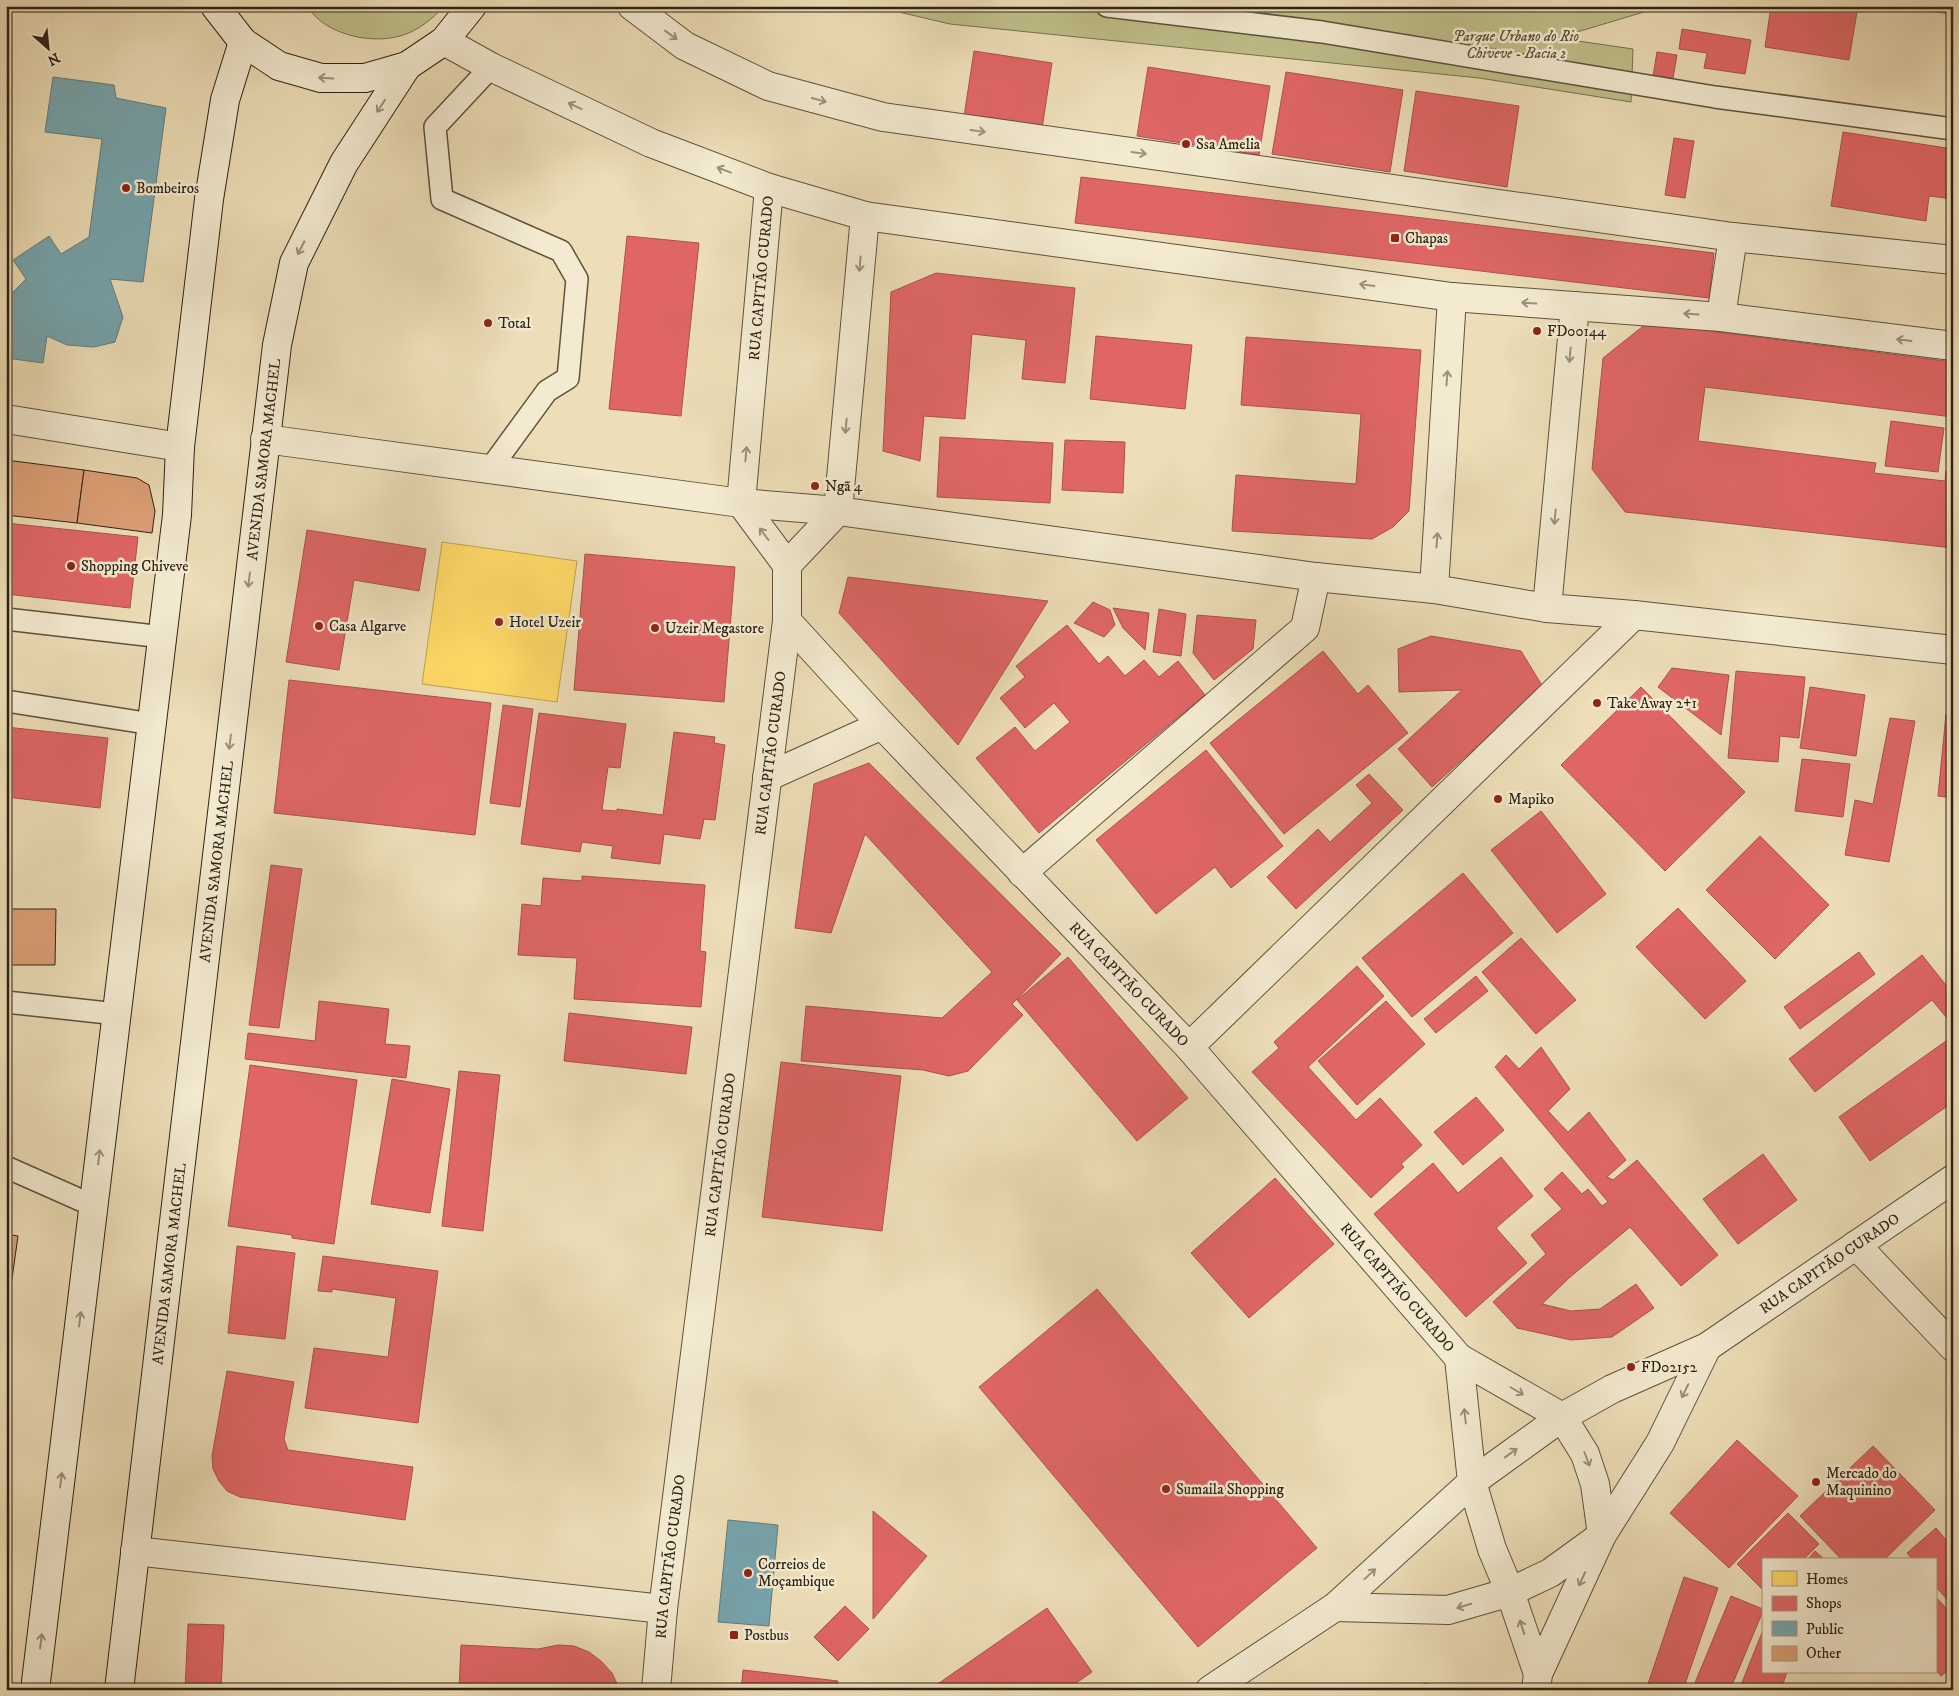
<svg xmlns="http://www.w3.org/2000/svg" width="1959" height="1696" font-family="'IM FELL DW Pica',serif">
  <rect width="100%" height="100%" fill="#eddeb7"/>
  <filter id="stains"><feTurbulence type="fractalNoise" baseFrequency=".004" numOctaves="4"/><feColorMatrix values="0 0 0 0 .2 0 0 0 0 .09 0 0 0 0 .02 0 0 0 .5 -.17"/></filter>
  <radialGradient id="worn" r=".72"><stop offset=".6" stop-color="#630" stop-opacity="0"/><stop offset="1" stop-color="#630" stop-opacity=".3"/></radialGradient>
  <g fill="#bfbf8a" stroke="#767150">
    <path d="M 305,6 L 444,6 C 433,19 416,32 400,36 C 375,43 342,37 322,22 C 316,18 311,11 305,6 Z"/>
    <polygon points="873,6 1664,6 1557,38 1633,49 1631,102 1479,78 950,24"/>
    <polygon points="1876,6 1953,6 1953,14"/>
  </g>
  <polygon fill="#ffd966" stroke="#c0a24e" points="442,542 577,561 557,702 422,684"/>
  <g fill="#e06666" stroke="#aa524e">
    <polygon points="1771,6 1818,6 1857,12 1849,60 1765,47"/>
    <polygon points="1682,29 1751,40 1745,74 1704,68 1707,53 1679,49"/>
    <polygon points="974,51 1052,63 1041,135 963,123"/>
    <polygon points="1657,52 1677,55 1673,78 1653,76"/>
    <polygon points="1148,67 1270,86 1259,155 1137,136"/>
    <polygon points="1286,72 1403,90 1390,172 1272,154"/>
    <polygon points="1416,91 1519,106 1507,187 1404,171"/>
    <polygon points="1843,132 1953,149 1953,199 1929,196 1926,221 1831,206"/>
    <polygon points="1674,138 1694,141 1685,198 1665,195"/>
    <polygon points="1081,177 1714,253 1709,298 1075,223"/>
    <polygon points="627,236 699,243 681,416 609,409"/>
    <polygon points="936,273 1075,288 1065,383 1022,379 1026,340 972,334 965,419 924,416 920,461 883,451 891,292"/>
    <polygon points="1647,323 1953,362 1953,417 1705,387 1698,441 1876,463 1874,473 1945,481 1946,471 1953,472 1953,548 1625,512 1592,469 1603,358"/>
    <polygon points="1096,336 1192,345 1185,409 1090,399"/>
    <polygon points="1246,337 1421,350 1409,511 1393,527 1372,539 1232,531 1236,475 1356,484 1361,414 1241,405"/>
    <polygon points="1891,421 1944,428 1938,472 1885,466"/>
    <polygon points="940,437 1053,443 1050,503 937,497"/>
    <polygon points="1065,440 1125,442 1123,493 1062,490"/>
    <polygon points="6,523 138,537 130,608 6,594"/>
    <polygon points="307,530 426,549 419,591 354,580 339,670 286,662"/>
    <polygon points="585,554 735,567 724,702 574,690"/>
    <polygon points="848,577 1048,601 958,745 839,613"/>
    <polygon points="1093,602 1110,610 1115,625 1104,637 1074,623"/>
    <polygon points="1113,608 1149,613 1145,650 1123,628"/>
    <polygon points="1159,609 1186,614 1181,656 1153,652"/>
    <polygon points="1197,615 1256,620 1253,649 1214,680 1193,653"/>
    <polygon points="1067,625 1099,664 1108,656 1125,676 1144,660 1159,677 1178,661 1205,695 1039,833 976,758 1015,727 1035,751 1070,722 1054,703 1025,728 1000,698 1025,677 1016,666"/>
    <polygon points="1431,636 1521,651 1543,687 1432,787 1398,749 1462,690 1399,692 1398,649"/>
    <polygon points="1323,651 1358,694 1368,685 1408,733 1284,834 1210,743"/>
    <polygon points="1672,668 1729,675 1721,735 1658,687"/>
    <polygon points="1736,671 1805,677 1799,738 1780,736 1778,762 1728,758"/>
    <polygon points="289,680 491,703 475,835 274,813"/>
    <polygon points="1641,687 1745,792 1665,871 1561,765"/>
    <polygon points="1810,687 1865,695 1856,756 1800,748"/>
    <polygon points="503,705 533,709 520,807 490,803"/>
    <polygon points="539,713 626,724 620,768 608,767 602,810 617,811 617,809 663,815 674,732 715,737 714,743 725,745 715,820 704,819 700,839 664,834 660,864 611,858 613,846 582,842 580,852 521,844"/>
    <polygon points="1946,714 1953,715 1953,798 1938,796"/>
    <polygon points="1890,718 1915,721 1889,862 1845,855 1855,800 1873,804"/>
    <polygon points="6,727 108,738 100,808 6,797"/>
    <polygon points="1206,750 1283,846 1231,888 1215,867 1156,914 1096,840"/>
    <polygon points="1802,759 1850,764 1843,817 1795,811"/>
    <polygon points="869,763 1061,954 1012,1004 1023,1015 968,1071 949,1076 923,1070 801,1061 806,1006 942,1018 992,972 865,834 831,933 795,928 814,784"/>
    <polygon points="1369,774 1403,810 1296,909 1267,877 1318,829 1330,842 1372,803 1356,785"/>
    <polygon points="1541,811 1606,894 1557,933 1491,850"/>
    <polygon points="1760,836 1829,905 1775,959 1706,890"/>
    <polygon points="271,865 302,869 279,1028 249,1025"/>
    <polygon points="1463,873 1513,933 1412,1017 1362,958"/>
    <polygon points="582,876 705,885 700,951 706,952 701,1007 574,999 577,958 518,955 522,904 541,906 543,878 582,881"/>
    <polygon points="1678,908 1746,981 1705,1019 1636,947"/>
    <polygon points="1521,938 1576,1000 1536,1034 1482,972"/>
    <polygon points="1859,952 1875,974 1800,1029 1784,1007"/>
    <polygon points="1922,955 1953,994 1953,1022 1951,1023 1932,1000 1815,1092 1789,1059"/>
    <polygon points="1068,957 1188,1098 1137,1141 1017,1000"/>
    <polygon points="1357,966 1384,996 1308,1067 1356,1120 1380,1098 1422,1145 1401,1164 1404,1167 1371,1198 1252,1072 1279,1048 1274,1042"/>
    <polygon points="1476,976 1488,991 1436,1033 1424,1019"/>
    <polygon points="319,1001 389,1009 385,1044 410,1046 406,1078 245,1059 248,1033 315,1041"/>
    <polygon points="1386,1001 1425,1044 1357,1105 1318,1061"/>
    <polygon points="569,1013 692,1027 686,1074 564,1061"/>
    <polygon points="1953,1036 1953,1102 1870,1161 1839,1117"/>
    <polygon points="1541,1047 1570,1089 1548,1111 1568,1132 1589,1112 1626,1160 1607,1177 1613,1180 1637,1160 1718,1255 1681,1286 1630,1227 1569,1278 1542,1304 1571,1311 1600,1309 1636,1284 1654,1308 1612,1337 1571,1340 1517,1328 1493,1302 1546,1254 1531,1235 1562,1209 1544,1189 1562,1172 1582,1194 1588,1189 1602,1206 1608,1202 1495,1067 1506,1055 1519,1069"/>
    <polygon points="781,1062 901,1076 882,1231 762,1217"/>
    <polygon points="250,1065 357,1080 334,1244 292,1238 292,1235 228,1226"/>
    <polygon points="459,1071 500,1075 483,1231 442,1226"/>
    <polygon points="392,1079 450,1089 430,1213 371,1204"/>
    <polygon points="1476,1097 1504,1130 1463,1165 1434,1132"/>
    <polygon points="1763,1154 1797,1200 1738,1244 1703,1199"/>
    <polygon points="1501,1157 1533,1196 1496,1228 1527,1263 1466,1317 1374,1214 1433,1163 1458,1193"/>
    <polygon points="1275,1178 1334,1244 1249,1318 1191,1253"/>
    <polygon points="237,1246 295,1253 285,1339 228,1333"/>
    <polygon points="323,1256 438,1271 418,1423 305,1408 314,1348 388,1357 396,1298 332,1289 332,1292 318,1291"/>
    <polygon points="1097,1289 1317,1548 1198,1647 979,1387"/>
    <polygon points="227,1371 294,1382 284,1439 288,1450 413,1467 405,1520 240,1497 227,1491 219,1481 213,1469 212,1456"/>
    <polygon points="1737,1440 1798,1496 1729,1568 1670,1513"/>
    <polygon points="1873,1446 1935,1510 1884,1560 1842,1560 1800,1516"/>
    <polygon points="873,1511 927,1556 873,1619"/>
    <polygon points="1788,1513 1819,1544 1803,1560 1763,1560 1763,1590 1737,1564"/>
    <polygon points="1936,1528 1953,1548 1953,1606 1935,1586 1935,1560 1913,1560 1907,1553"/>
    <polygon points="1815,1551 1825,1560 1807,1560"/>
    <polygon points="1684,1577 1718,1588 1683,1690 1665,1690 1648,1684"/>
    <polygon points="1731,1596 1763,1609 1763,1611 1730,1690 1692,1690"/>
    <polygon points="1935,1596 1953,1616 1953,1666 1941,1676 1935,1669"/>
    <polygon points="845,1606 869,1629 838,1661 814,1637"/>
    <polygon points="1047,1608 1092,1672 1066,1690 929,1690"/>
    <polygon points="188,1624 224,1625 221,1690 185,1690"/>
    <polygon points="1763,1630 1763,1672 1787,1672 1781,1690 1739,1690"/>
    <polygon points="461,1645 538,1649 558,1645 574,1646 589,1652 601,1661 612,1673 620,1690 459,1690"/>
    <polygon points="743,1670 838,1681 837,1690 741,1690"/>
    <polygon points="1427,1683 1428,1690 1402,1690"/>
  </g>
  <g fill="#76a5af" stroke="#607e81">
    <polygon points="53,77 114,85 116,98 166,108 143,282 110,279 123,317 115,342 94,347 67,345 47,336 43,363 6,358 6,299 26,279 13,260 49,236 61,254 89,237 102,139 45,132"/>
    <polygon points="728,1520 778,1525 769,1626 718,1622"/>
  </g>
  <g fill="#dea077" stroke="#2d2316">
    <polygon points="6,460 84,470 77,523 6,515"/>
    <polygon points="84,470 137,478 149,485 155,511 152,533 77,523"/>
    <polygon points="6,909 56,909 55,965 6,965"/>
    <polygon points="6,1234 18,1236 6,1322"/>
  </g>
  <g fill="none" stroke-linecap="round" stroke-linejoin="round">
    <g stroke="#5d523e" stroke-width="24">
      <g id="lane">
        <polyline points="1107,6 1322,32 1715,97 1953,129"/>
        <polyline points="490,469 547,391 568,378 577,279 561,251 442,199 435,127 491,67"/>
        <polyline points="6,619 163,637"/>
        <polyline points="6,701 152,724"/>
        <polyline points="6,1002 117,1014"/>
        <polyline points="6,1167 94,1206"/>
      </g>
    </g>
    <g stroke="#5d523e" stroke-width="30">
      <g id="street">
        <polyline points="632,6 685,46 768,86 883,117 1733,237 1953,260"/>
        <polyline points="444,41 491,67 651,143 769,188 865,216 1452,297 1721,317 1953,346"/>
        <polyline points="1721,317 1733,237"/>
        <polyline points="6,419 180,447"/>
        <polyline points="265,439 741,503 838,511 1316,577 1434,589 1547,608 1634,615 1953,650"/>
        <polyline points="787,565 838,511 865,216"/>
        <polyline points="1434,589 1452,297"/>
        <polyline points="1547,608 1575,306"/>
        <path id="s1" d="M 787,621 L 882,725 L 1189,1047 L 1459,1358 L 1562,1417 L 1585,1454 L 1595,1484 L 1602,1535"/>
        <polyline points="767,777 882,725"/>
        <polyline points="1022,873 1305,628 1316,577"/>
        <polyline points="1189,1047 1634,615"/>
        <polyline points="1856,1245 1953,1347"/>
        <polyline points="1459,1358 1472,1482 1492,1549 1510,1592 1538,1674"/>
        <polyline points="135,1551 663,1609"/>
        <polyline points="1335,1607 1448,1610 1510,1592 1550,1573 1601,1536"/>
        <path id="s2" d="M 656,1690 L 663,1609 L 787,621 L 787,565 L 741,503 L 769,188"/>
        <path id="s3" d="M 1210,1690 L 1335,1607 L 1472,1482 L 1562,1417 L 1612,1389 L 1707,1347 L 1953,1179"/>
        <polyline points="1536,1690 1538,1674 1602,1535 1660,1443 1707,1347"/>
      </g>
    </g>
    <g stroke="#2d2316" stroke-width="30">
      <g id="secondary">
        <polyline points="215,6 243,42 279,66 321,78 365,78 407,66 444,41 472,6"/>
        <polyline points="35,1690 177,515 180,447 209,199 225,100 243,42"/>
        <path id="s4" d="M 119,1690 L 277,345 L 294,263 L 344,163 L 407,66"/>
      </g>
    </g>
    <use href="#lane" stroke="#f3ead0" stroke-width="21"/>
    <use href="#street" stroke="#f3ead0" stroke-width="28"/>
    <use href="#secondary" stroke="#f3ead0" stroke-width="28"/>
  </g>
  <defs><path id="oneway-shaft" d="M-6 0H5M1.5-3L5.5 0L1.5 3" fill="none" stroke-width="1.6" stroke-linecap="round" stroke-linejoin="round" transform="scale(1.25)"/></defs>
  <g stroke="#9a907c">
    <use href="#oneway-shaft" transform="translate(671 35) rotate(36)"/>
    <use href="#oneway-shaft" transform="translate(326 78) rotate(-177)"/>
    <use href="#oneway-shaft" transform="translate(819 100) rotate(15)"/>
    <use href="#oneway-shaft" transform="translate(381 106) rotate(123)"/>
    <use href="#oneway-shaft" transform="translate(575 106) rotate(-155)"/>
    <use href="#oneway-shaft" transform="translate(978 131) rotate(8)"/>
    <use href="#oneway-shaft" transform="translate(1139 153) rotate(8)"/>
    <use href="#oneway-shaft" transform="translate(724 170) rotate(-159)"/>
    <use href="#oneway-shaft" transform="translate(301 248) rotate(117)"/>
    <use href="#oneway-shaft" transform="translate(860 264) rotate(95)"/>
    <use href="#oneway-shaft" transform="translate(1367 285) rotate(-172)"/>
    <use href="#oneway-shaft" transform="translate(1529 303) rotate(-176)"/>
    <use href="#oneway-shaft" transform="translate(1691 314) rotate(-176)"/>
    <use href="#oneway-shaft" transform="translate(1904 340) rotate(-173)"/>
    <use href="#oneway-shaft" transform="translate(1570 355) rotate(95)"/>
    <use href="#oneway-shaft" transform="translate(1447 378) rotate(-86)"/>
    <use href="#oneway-shaft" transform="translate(846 426) rotate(95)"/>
    <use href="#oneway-shaft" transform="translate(746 454) rotate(-85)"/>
    <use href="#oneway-shaft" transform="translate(1555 517) rotate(95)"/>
    <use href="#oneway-shaft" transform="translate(764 534) rotate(-127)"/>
    <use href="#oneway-shaft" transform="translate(1437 540) rotate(-86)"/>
    <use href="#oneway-shaft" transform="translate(249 580) rotate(97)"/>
    <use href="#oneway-shaft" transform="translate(230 742) rotate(97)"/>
    <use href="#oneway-shaft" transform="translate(99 1157) rotate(-83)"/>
    <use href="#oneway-shaft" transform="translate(80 1319) rotate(-83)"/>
    <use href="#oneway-shaft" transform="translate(1517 1391) rotate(30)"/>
    <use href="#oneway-shaft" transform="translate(1685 1391) rotate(116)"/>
    <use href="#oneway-shaft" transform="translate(1465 1416) rotate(-96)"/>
    <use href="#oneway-shaft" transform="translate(1511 1453) rotate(-36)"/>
    <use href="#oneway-shaft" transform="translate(1587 1459) rotate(69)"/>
    <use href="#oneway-shaft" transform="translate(61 1480) rotate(-83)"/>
    <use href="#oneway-shaft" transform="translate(1370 1574) rotate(-43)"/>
    <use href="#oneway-shaft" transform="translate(1582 1579) rotate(115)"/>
    <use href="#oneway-shaft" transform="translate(1464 1606) rotate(163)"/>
    <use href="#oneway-shaft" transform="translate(1522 1627) rotate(-108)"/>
    <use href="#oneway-shaft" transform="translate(41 1641) rotate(-83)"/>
  </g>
  <g fill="#8f2418" stroke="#f3ead0" stroke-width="2">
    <circle cx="1186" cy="144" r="5"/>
    <circle cx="126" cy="188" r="5"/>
    <rect x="1390" y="233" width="10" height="10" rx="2.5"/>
    <circle cx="488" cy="323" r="5"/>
    <circle cx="1537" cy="331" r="5"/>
    <circle cx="815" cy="486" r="5"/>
    <circle cx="71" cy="566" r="5"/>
    <circle cx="499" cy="622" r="5"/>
    <circle cx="319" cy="626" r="5"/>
    <circle cx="655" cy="628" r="5"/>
    <circle cx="1597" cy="703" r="5"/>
    <circle cx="1498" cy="799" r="5"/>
    <circle cx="1631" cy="1367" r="5"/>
    <circle cx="1816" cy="1482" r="5"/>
    <circle cx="1166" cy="1489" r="5"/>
    <circle cx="748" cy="1573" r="5"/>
    <rect x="729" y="1630" width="10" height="10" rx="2.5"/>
  </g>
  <g text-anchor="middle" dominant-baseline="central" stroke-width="5" stroke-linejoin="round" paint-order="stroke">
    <g font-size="15" font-style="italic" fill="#595239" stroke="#f3ead0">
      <text x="1516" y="36">Parque Urbano do Rio<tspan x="1516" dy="17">Chiveve - Bacia 2</tspan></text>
    </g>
    <g font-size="15" fill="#2d2316" stroke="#f3ead0" text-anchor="start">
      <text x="1196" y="144">Ssa Amelia</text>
      <text x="136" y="188">Bombeiros</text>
      <text x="1405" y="238">Chapas</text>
      <text x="498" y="323">Total</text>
      <text x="1547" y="331">FD00144</text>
      <text x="825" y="486">Ngã 4</text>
      <text x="81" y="566">Shopping Chiveve</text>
      <text x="509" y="622">Hotel Uzeir</text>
      <text x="329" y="626">Casa Algarve</text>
      <text x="665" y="628">Uzeir Megastore</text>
      <text x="1607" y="703">Take Away 2+1</text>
      <text x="1508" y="799">Mapiko</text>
      <text x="1641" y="1367">FD02152</text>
      <text x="1826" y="1473">Mercado do<tspan x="1826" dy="17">Maquinino</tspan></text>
      <text x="1176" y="1489">Sumaila Shopping</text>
      <text x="758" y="1564">Correios de<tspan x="758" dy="17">Moçambique</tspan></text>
      <text x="744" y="1635">Postbus</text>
    </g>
    <g font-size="15" fill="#2d2316" stroke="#f3ead0">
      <text stroke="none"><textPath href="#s2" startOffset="1436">RUA CAPITÃO CURADO</textPath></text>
      <text stroke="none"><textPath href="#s4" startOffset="1239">AVENIDA SAMORA MACHEL</textPath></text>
      <text stroke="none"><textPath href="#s2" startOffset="944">RUA CAPITÃO CURADO</textPath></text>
      <text stroke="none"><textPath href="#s4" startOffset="834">AVENIDA SAMORA MACHEL</textPath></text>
      <text stroke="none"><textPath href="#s1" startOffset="499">RUA CAPITÃO CURADO</textPath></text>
      <text stroke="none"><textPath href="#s2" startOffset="539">RUA CAPITÃO CURADO</textPath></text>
      <text stroke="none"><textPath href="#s3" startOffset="756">RUA CAPITÃO CURADO</textPath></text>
      <text stroke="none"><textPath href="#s4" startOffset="429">AVENIDA SAMORA MACHEL</textPath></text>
      <text stroke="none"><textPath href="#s1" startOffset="904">RUA CAPITÃO CURADO</textPath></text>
      <text stroke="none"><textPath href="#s2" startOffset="134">RUA CAPITÃO CURADO</textPath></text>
    </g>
  </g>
  <rect width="1959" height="1696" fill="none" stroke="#eddeb7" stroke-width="25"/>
  <rect x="8" y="8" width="1944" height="1681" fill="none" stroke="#2d2316" stroke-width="2.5"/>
  <rect x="12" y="12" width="1934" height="1671" fill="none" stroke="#2d2316"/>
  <rect x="1762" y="1558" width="175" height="115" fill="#f3ead0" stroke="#a49a86"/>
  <rect x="1772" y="1571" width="25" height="15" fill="#ffd966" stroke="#a49a86"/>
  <text x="1806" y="1584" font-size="15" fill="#2d2316">Homes</text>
  <rect x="1772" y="1596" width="25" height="15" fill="#e06666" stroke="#a49a86"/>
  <text x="1806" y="1608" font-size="15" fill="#2d2316">Shops</text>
  <rect x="1772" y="1621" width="25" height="15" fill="#76a5af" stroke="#a49a86"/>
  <text x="1806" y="1634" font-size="15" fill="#2d2316">Public</text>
  <rect x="1772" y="1646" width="25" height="15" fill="#dea077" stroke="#a49a86"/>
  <text x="1806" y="1658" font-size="15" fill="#2d2316">Other</text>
  <g transform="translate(48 48) rotate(153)" stroke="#f3ead0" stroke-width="4" paint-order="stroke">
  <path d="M0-4L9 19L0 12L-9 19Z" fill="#2d2316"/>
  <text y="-8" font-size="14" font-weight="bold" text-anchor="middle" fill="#2d2316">N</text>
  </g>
  <rect width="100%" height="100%" filter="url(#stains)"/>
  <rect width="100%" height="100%" fill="url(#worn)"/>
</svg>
